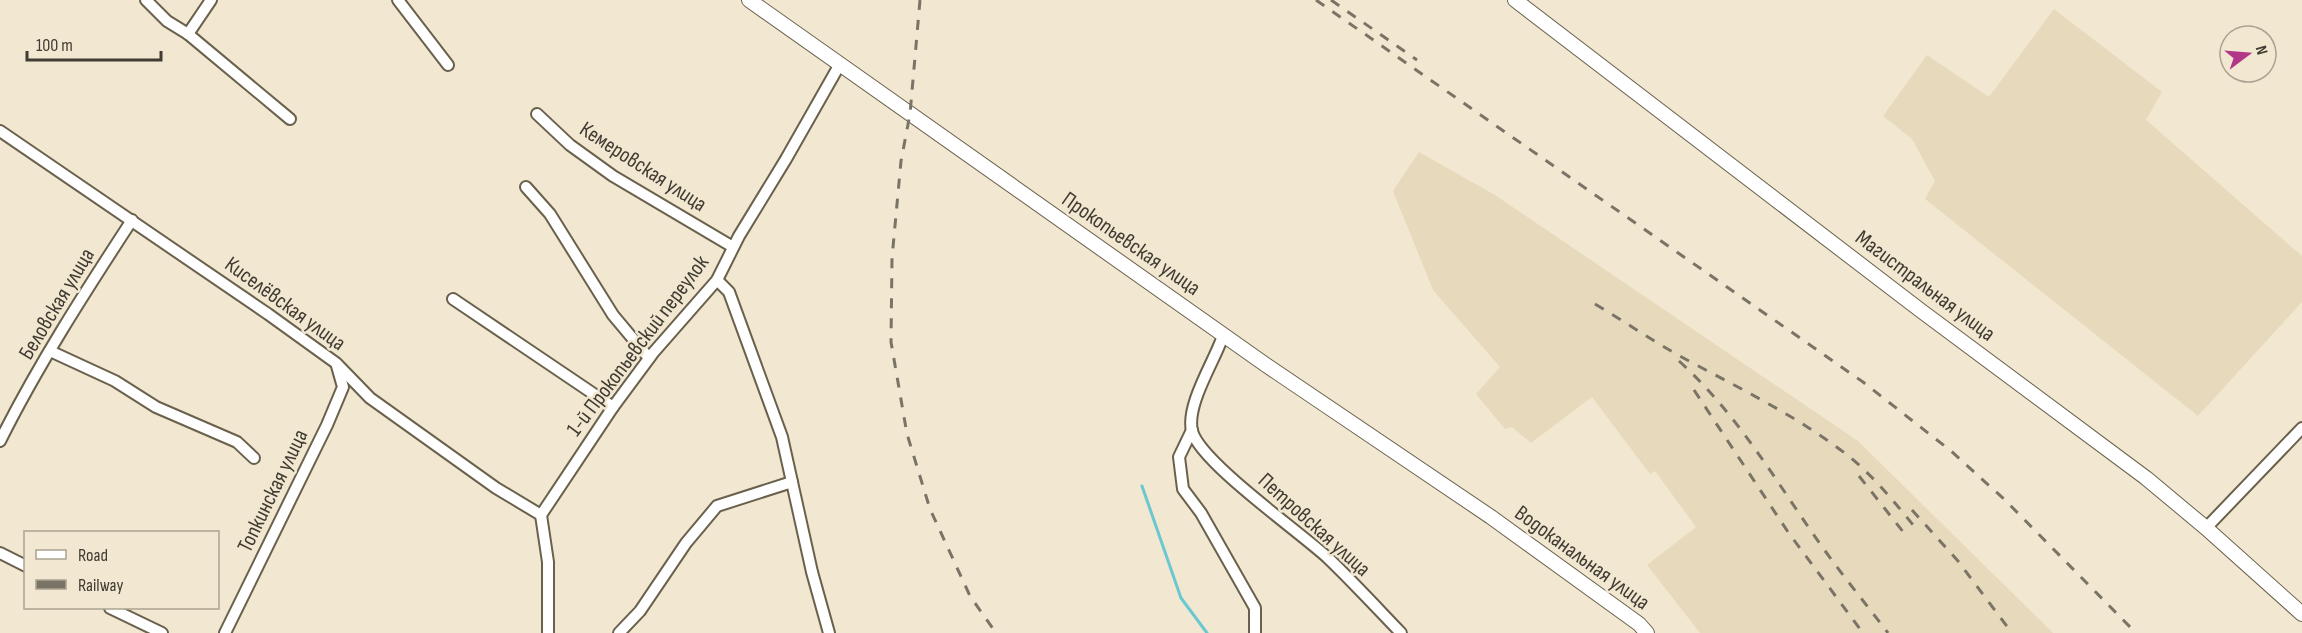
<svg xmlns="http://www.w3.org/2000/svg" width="2302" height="633" font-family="'Sofia Sans Condensed',sans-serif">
  <rect width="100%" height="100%" fill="#f2e7d0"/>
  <g fill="#e7dabc">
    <polygon points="2054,9 2162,92 2146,120 2302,256 2302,302 2198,416 1925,199 1935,181 1912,139 1883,116 1927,55 1989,97"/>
    <polygon points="1419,152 1495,195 1858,441 2053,633 1700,633 1647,565 1696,527 1655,471 1650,474 1592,397 1531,443 1512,427 1505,429 1476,394 1500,367 1433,290 1393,191"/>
  </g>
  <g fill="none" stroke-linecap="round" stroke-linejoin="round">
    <polyline stroke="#6ac8d0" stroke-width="3" points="1142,486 1181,598 1207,633"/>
    <g stroke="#6a614d" stroke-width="14">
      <g id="minor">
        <polyline points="146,0 167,21 188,34 290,119"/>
        <polyline points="398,0 448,65"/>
        <polyline points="188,34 211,0"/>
        <polyline points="537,114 570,145 613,176 733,247"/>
        <polyline points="0,131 268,314 336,363 370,398 496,488 541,515"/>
        <polyline points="526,187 550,214 613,315 649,358"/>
        <polyline points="717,280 729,292 782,437 812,572 829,633"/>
        <polyline points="453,299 613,407"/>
        <path d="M 1221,341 C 1212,365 1186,406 1192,431 C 1200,462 1300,532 1328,558 C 1353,582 1377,608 1401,633"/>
        <polyline points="50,351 115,381 156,407 237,442 254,458"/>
        <polyline points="1192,430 1179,457 1183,489 1201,513 1255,608 1255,633"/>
        <path d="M 0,441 C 38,365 85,292 132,220"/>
        <polyline points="2206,528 2302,428"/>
        <polyline points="0,553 26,566"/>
        <polyline points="110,608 162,633"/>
        <polyline points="225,633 327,425 343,387 337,366"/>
        <polyline points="548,633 548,562 541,515 613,407 653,353 717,280 739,236 786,159 840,64"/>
        <polyline points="619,633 640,611 686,543 717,506 792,482"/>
      </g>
    </g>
    <g stroke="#6a614d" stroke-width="16">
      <g id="major">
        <polyline points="749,0 1266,365 1491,517 1639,624 1647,633"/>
        <polyline points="1515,0 1920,310 2146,478 2206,528 2302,614"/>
      </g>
    </g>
    <use href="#minor" stroke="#fff" stroke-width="10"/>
    <use href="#major" stroke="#fff" stroke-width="14"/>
    <g stroke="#7a7466" stroke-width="3" stroke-dasharray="10 10" stroke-linecap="butt">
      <polyline points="920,0 910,114 901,161 892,258 891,342 907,434 930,509 970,596 996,633"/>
      <polyline points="1316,0 1863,382 1951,451 2005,500 2136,633"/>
      <polyline points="1331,0 1417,60"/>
      <path d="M 1595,304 C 1627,323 1657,344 1689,361 C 1743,390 1798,417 1846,454 C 1874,476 1896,504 1918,531"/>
      <path d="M 1679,361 C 1733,410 1770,471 1811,531 C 1835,566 1862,599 1888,633"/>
      <polyline points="1694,390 1788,532 1863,633"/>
      <polyline points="1859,476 1908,538"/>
      <polyline points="1912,510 1958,561 2012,633"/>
    </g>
  </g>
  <g text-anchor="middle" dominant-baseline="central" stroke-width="5" stroke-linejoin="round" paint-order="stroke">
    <g font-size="22" fill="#403c33" stroke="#f2e7d0">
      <text transform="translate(643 167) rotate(33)">Кемеровская улица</text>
      <text transform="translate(1131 244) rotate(35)">Прокопьевская улица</text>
      <text transform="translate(1925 286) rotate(37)">Магистральная улица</text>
      <text transform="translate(57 304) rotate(-59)">Беловская улица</text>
      <text transform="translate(285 304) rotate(36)">Киселёвская улица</text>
      <text transform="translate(638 346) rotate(-53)">1-й Прокопьевский переулок</text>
      <text transform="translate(273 491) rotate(-64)">Топкинская улица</text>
      <text transform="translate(1314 525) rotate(42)">Петровская улица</text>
      <text transform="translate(1582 558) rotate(36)">Водоканальная улица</text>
    </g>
  </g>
  <rect x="24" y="531" width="195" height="78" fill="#f2e7d0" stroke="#aba391" stroke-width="1.5"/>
  <rect x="36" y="550" width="30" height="9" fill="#ffffff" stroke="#aba391" stroke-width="1.5"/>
  <text x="78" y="561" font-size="18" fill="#403c33">Road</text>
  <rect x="36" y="580" width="30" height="9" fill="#7a7466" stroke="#aba391" stroke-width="1.5"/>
  <text x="78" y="591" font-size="18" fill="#403c33">Railway</text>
  <g transform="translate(2248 54) rotate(74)"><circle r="28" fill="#f2e7d0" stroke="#aba391" stroke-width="1.5"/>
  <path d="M0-4.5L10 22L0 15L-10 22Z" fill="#b33789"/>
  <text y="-9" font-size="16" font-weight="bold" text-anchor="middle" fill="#403c33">N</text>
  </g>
  <path d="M27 51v9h134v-9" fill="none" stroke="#403c33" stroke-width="3"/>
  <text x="36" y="51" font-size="18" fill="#403c33" stroke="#f2e7d0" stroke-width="4.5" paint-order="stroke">100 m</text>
</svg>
